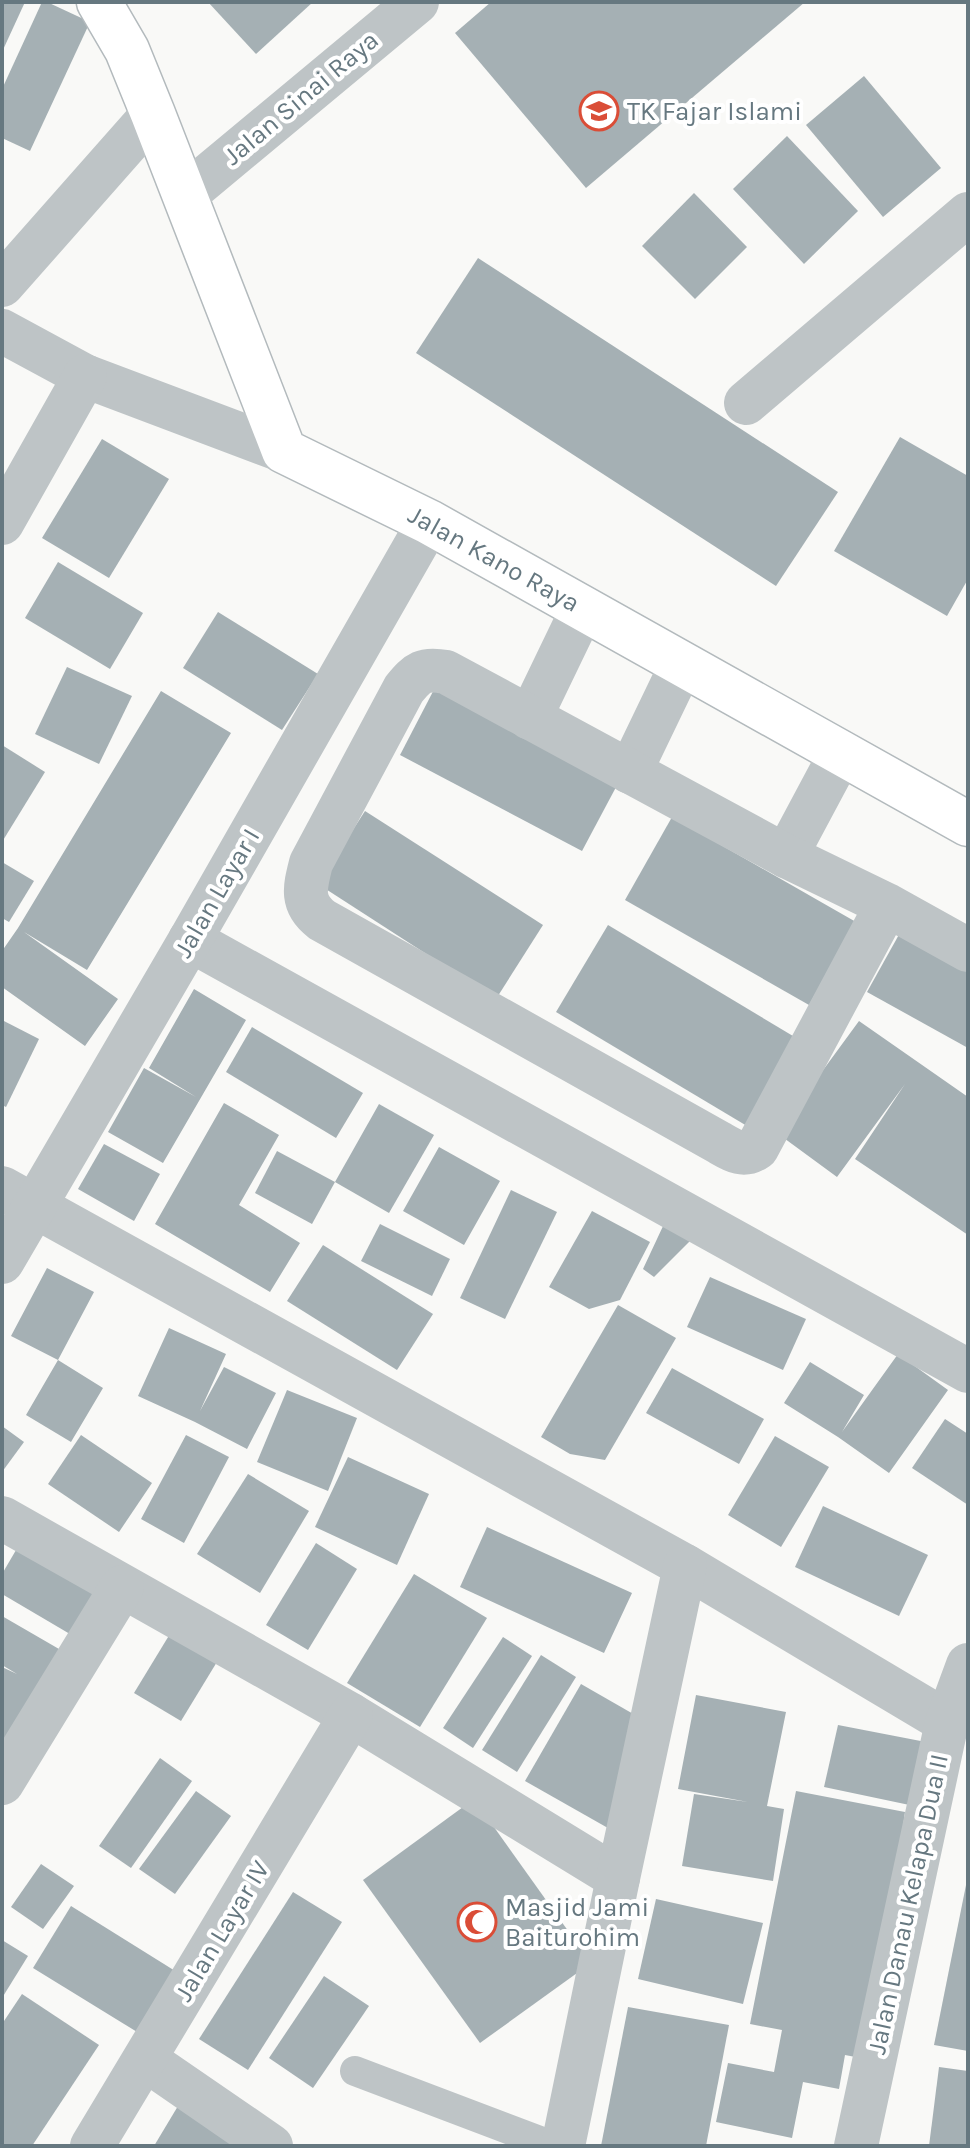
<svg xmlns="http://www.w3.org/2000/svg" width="970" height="2148" font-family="Karla,sans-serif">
  <rect width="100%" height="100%" fill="#f9f9f7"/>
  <g fill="#a5b0b4">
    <polygon points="2,2 25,2 2,52"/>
    <polygon points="42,2 47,2 90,22 30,151 2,138 2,89"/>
    <polygon points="208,2 313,2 256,54"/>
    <polygon points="491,2 805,2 586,188 455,33"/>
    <polygon points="864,76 941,168 883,217 806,125"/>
    <polygon points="787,136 858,211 804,264 733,189"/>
    <polygon points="694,193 747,247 695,299 642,246"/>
    <polygon points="478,258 838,492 776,586 416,353"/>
    <polygon points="900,437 968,476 968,579 947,616 834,551"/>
    <polygon points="102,439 169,479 109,578 42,538"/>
    <polygon points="58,562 143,613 110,669 25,618"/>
    <polygon points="218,612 318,674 282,730 183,668"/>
    <polygon points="67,667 132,696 99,764 35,734"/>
    <polygon points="440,678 623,774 582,851 400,755"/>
    <polygon points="161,691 231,733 87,970 24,932 118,999 85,1046 2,987 2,951 18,928"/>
    <polygon points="2,745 45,772 2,842"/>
    <polygon points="365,811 543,925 496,999 318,884"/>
    <polygon points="672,817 856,922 809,1005 625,900"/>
    <polygon points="2,862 34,881 9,922 2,918"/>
    <polygon points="906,922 968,956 968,1048 867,992"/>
    <polygon points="608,925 798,1039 747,1126 556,1012"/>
    <polygon points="194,989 246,1020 163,1163 108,1132 144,1068 196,1097 149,1068"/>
    <polygon points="2,1020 39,1039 6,1107 2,1105"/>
    <polygon points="859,1021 968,1097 968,1235 855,1159 905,1084 837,1177 777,1133"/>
    <polygon points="252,1027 363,1093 336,1138 226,1072"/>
    <polygon points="224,1103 279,1135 239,1205 300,1243 270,1292 155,1224"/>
    <polygon points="379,1104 434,1135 389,1213 335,1182"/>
    <polygon points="104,1144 160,1174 134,1221 78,1189"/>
    <polygon points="439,1147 500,1181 464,1245 403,1211"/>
    <polygon points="277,1151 335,1182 312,1224 255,1193"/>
    <polygon points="511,1190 557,1212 505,1319 460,1298"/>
    <polygon points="592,1211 650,1242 620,1300 589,1309 549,1287"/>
    <polygon points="380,1224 450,1259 432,1296 361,1261"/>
    <polygon points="664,1224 694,1237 654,1277 643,1269"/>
    <polygon points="323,1245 433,1314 397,1370 287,1301"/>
    <polygon points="47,1268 94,1292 58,1360 103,1388 71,1442 26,1415 58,1360 11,1336"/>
    <polygon points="710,1277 806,1319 783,1370 687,1327"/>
    <polygon points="618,1305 676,1338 605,1460 570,1454 541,1437"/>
    <polygon points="169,1328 226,1354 200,1411 224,1367 276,1393 247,1449 195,1422 138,1396"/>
    <polygon points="898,1354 948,1390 889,1473 838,1437 784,1403 810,1362 864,1395 842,1432"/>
    <polygon points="672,1368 764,1419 739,1464 646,1413"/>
    <polygon points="287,1390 357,1418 328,1491 257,1462"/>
    <polygon points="945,1419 968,1434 968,1505 912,1468"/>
    <polygon points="2,1426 24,1442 2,1472"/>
    <polygon points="81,1435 152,1483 119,1532 48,1484"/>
    <polygon points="186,1435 229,1457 184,1543 141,1519"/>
    <polygon points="775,1436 829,1467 781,1547 728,1515"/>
    <polygon points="348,1457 429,1494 397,1565 315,1527"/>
    <polygon points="248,1474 309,1511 260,1593 197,1554"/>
    <polygon points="823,1506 928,1555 899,1616 795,1567"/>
    <polygon points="487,1527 632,1593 604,1653 460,1587"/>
    <polygon points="316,1543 357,1569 308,1650 266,1625"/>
    <polygon points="19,1545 101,1593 75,1637 2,1594 2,1574"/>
    <polygon points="414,1574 487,1618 420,1727 347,1683"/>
    <polygon points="2,1616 59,1649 2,1752 2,1667 17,1674 2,1665"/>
    <polygon points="176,1624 223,1652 181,1721 134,1693"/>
    <polygon points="503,1637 532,1656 473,1748 443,1728"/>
    <polygon points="541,1655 576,1677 517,1772 482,1750"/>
    <polygon points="581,1684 649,1723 622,1836 525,1781"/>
    <polygon points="696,1695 786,1712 767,1806 784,1809 773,1881 682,1866 694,1794 748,1802 678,1789"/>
    <polygon points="838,1725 931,1743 919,1807 824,1787"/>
    <polygon points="160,1758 192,1781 131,1868 99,1846"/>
    <polygon points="196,1791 231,1816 175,1894 139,1869"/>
    <polygon points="796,1791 905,1812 871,2060 845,2055 839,2089 803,2082 792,2138 716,2122 728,2063 774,2072 782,2030 750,2024"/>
    <polygon points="474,1799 591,1963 480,2043 363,1880"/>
    <polygon points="41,1864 74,1886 43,1929 11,1907"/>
    <polygon points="967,1880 968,1880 968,2051 934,2045"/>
    <polygon points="293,1892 342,1922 248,2070 199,2039"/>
    <polygon points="656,1899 763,1923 743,2004 638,1979"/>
    <polygon points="71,1906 180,1974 142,2035 33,1968"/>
    <polygon points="2,1940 28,1956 2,1998"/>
    <polygon points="324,1976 369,2006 313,2088 269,2058"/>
    <polygon points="22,1994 99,2045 32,2146 2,2146 2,2024"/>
    <polygon points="628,2007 729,2025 706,2146 601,2146"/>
    <polygon points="939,2067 968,2071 968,2146 929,2146"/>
    <polygon points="181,2101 233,2146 154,2146"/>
  </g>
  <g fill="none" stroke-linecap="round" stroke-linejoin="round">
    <g stroke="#b3babd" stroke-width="47">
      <polyline id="secondary" points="99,2 127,50 153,114 284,451 429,522 968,824"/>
    </g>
    <polyline stroke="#bec4c6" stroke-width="30" points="355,2071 553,2146"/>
    <g stroke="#bec4c6" stroke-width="44">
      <polyline points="185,195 417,2"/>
      <polyline points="2,285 153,114"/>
      <polyline points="2,331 85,376 284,451"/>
      <polyline points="746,403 968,214"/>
      <polyline points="2,523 85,376"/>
      <polyline points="530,718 583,608"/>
      <polyline points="630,772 682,664"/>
      <polyline points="786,856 841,753"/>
      <path d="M 887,905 L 757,1148 C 743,1158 732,1150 718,1142 L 322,920 C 300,903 305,887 311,863 L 404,689 C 418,672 423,668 446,672 L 786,856 L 887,905 L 968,950"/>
      <polyline points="190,940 968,1371"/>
      <polyline points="2,1188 685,1566 947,1722"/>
      <polyline points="2,1262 190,940 429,522"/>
      <polyline points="2,1518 351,1715 618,1878"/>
      <polyline points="2,1783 122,1587"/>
      <polyline points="146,2060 271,2146"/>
      <polyline points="92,2146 351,1715"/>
      <polyline points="563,2146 618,1878 685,1566"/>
      <polyline points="856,2146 947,1722 968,1665"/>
    </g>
    <use href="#secondary" stroke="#fff" stroke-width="44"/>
  </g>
  <defs>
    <g id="school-ring" transform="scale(2)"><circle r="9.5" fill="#fff" stroke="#da4d37" stroke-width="1.5"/><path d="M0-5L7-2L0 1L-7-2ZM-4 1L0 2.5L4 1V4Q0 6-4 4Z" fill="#da4d37"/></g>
    <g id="mosque-ring" transform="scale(2)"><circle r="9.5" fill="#fff" stroke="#da4d37" stroke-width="1.5"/><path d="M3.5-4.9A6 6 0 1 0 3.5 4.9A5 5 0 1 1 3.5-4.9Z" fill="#da4d37"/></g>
  </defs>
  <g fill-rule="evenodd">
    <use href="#school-ring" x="599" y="111"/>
    <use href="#mosque-ring" x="477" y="1922"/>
  </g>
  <g text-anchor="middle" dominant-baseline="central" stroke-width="8" stroke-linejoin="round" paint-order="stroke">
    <g font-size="26" fill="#667880" stroke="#fff">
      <text transform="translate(301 98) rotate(-40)">Jalan Sinai Raya</text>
      <text transform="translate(494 559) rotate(29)">Jalan Kano Raya</text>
      <text transform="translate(217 893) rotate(-60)">Jalan Layar I</text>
      <text transform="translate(908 1904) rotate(-78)">Jalan Danau Kelapa Dua II</text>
      <text transform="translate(222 1931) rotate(-59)">Jalan Layar IV</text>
    </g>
    <g font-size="26" fill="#667880" stroke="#fff" text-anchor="start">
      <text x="627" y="111">TK Fajar Islami</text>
      <text x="505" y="1907">Masjid Jami<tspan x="505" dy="30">Baiturohim</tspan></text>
    </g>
  </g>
  <rect width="970" height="2148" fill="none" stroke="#667880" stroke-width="8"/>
</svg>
